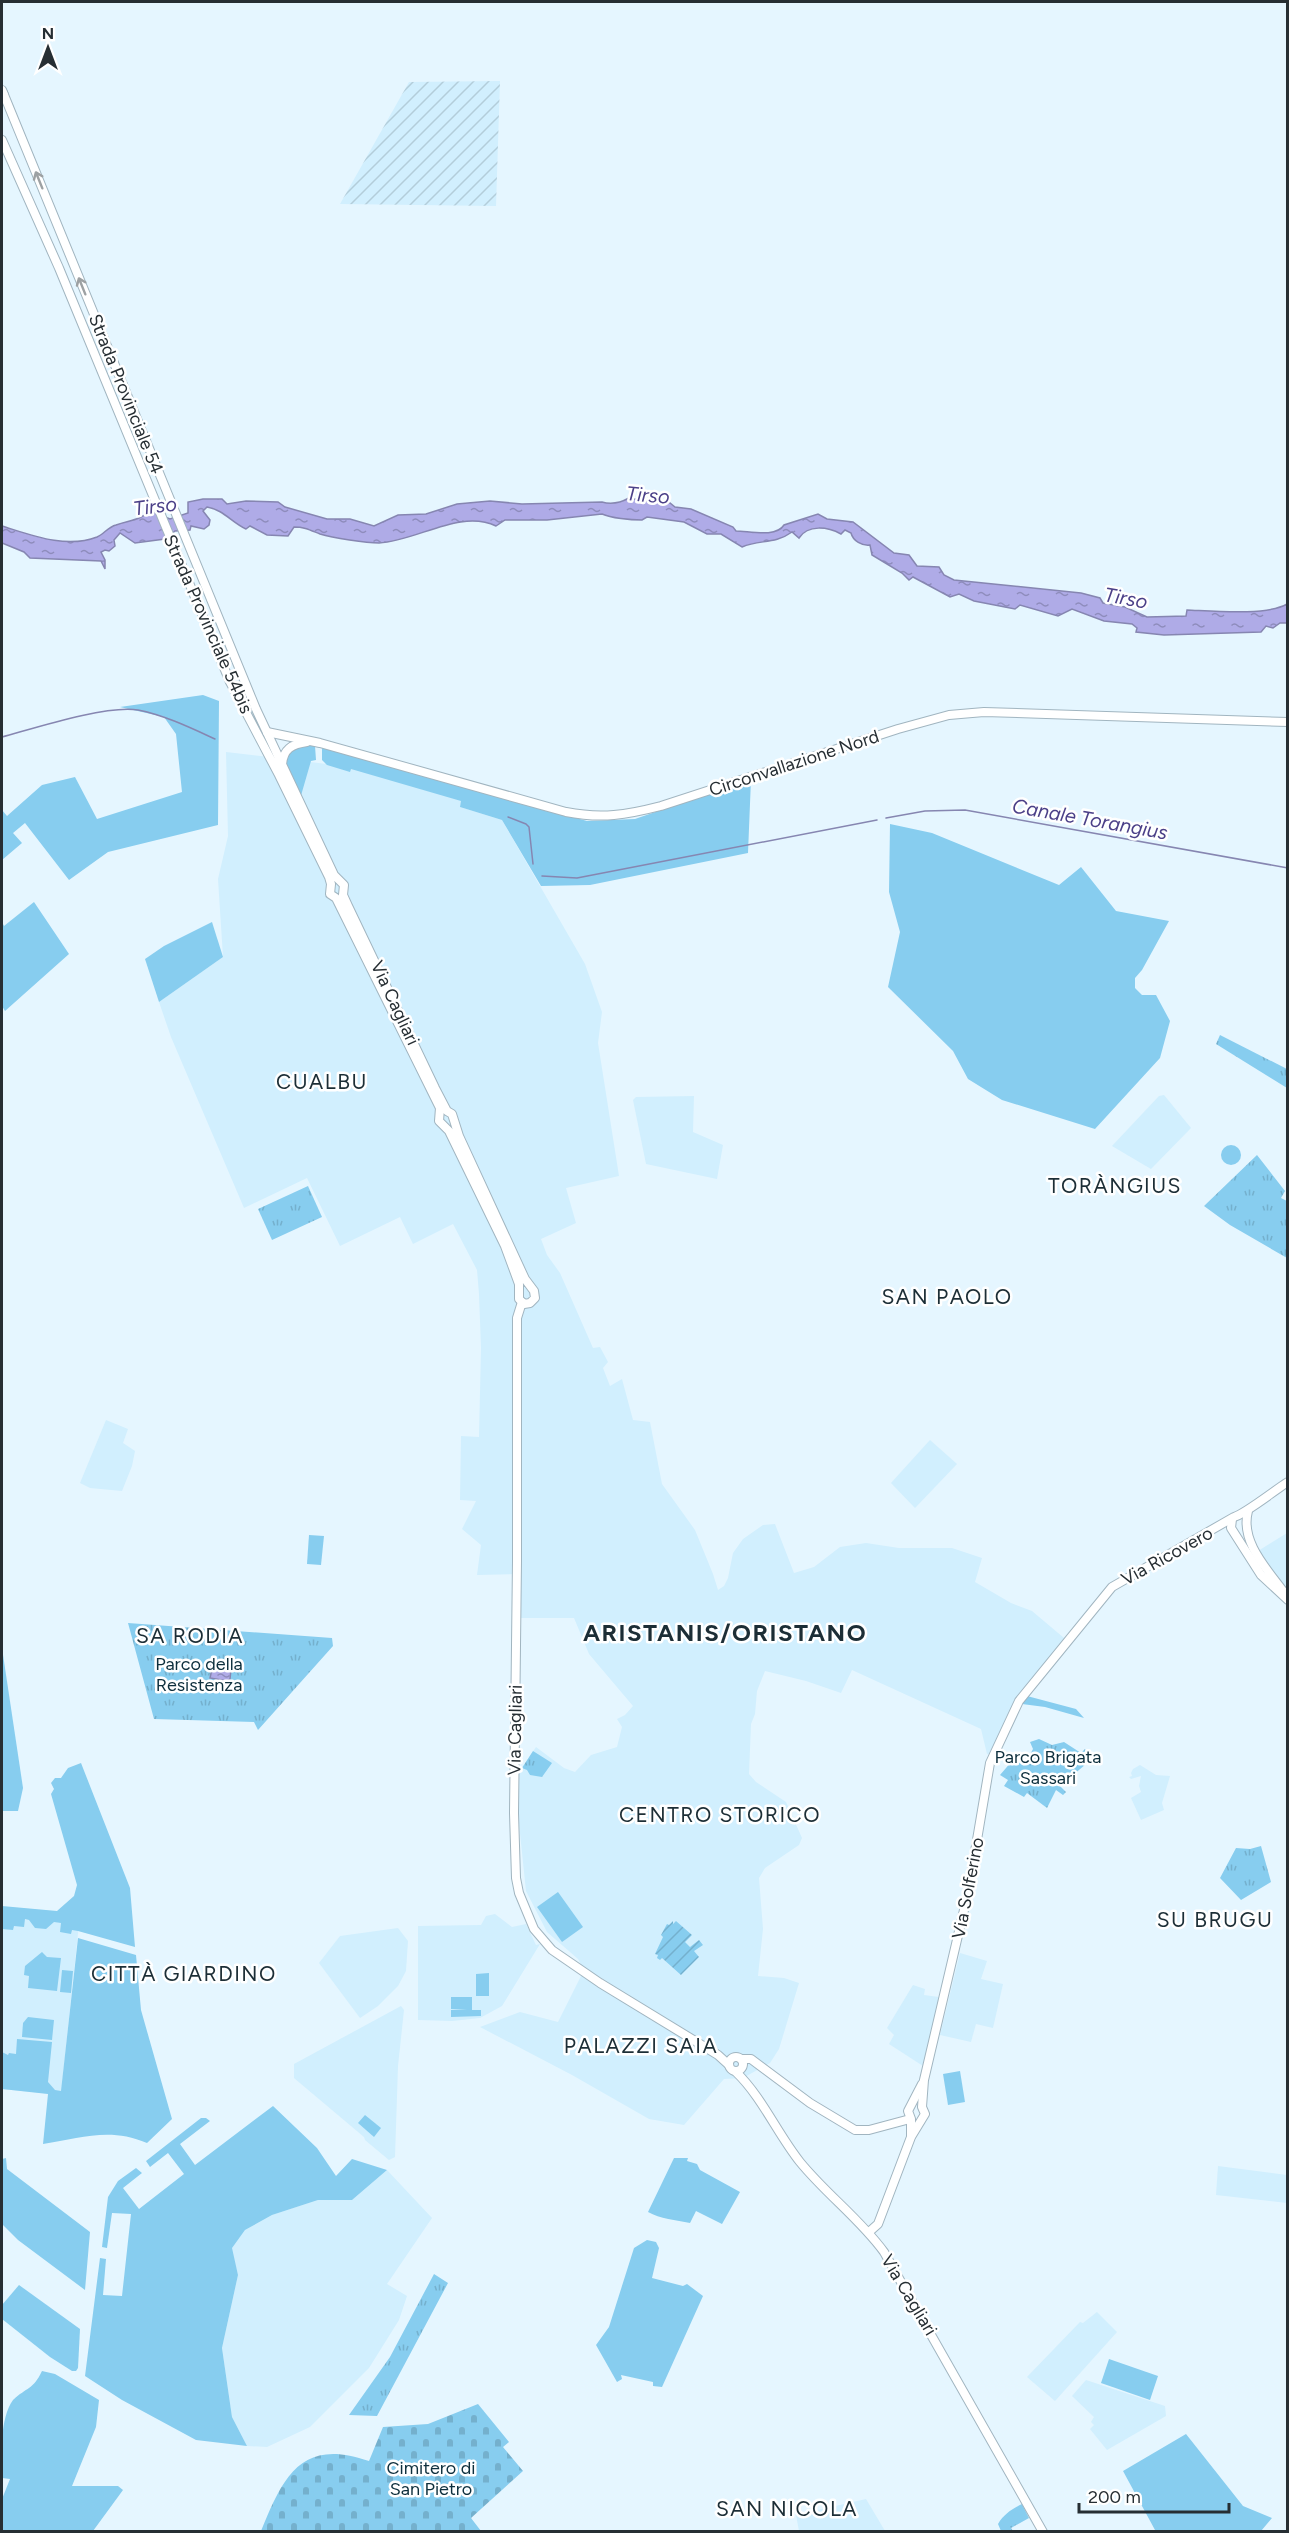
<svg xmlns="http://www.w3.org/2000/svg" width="1289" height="2533" font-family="Figtree,sans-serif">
  <defs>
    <pattern id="industrial-furrows" width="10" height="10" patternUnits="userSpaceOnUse" patternTransform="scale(1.5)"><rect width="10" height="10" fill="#d1effe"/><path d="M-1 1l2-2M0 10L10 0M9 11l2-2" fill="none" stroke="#b3cdda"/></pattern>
    <pattern id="cemetery-stones" width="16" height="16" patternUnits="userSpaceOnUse" patternTransform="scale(1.5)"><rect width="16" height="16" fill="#87cdef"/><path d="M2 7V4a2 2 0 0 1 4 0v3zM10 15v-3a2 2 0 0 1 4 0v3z" fill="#74b0cd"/></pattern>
    <pattern id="park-tufts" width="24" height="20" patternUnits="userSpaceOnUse" patternTransform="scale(1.5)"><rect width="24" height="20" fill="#87cdef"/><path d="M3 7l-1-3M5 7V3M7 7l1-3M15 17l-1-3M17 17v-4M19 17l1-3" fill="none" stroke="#74b0cd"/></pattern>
    <pattern id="garden-furrows" width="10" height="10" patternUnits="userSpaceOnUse" patternTransform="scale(1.5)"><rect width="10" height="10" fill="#87cdef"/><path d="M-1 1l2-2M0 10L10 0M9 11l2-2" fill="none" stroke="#74b0cd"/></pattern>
    <pattern id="water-ripples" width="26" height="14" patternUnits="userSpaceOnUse" patternTransform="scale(1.5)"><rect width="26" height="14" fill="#afabe7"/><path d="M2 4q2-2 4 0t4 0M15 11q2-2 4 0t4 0" fill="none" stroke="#8e8cbc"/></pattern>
  </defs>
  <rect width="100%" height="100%" fill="#e5f6ff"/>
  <g fill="#d1effe">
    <polygon points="226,752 352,767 462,800 460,807 502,820 585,964 602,1012 598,1043 619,1176 566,1188 576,1223 541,1239 547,1255 560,1273 593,1348 600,1347 608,1362 603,1368 610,1386 622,1379 633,1420 650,1422 662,1484 695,1530 713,1574 718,1590 724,1586 728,1578 733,1553 743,1539 763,1525 775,1524 794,1573 814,1567 840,1547 866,1543 899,1548 952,1548 982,1558 975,1582 1011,1603 1032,1611 1070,1643 1019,1701 992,1755 987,1754 981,1729 852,1670 841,1693 806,1681 765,1671 757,1691 755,1714 751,1724 749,1774 756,1782 786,1802 802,1838 799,1845 765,1868 759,1878 763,1929 758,1976 784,1978 799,1983 779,2049 770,2063 743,2078 724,2079 684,2125 649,2119 572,2075 480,2027 520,2012 558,2022 584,1970 578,1959 547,1932 526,1891 516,1795 519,1772 536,1747 564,1768 575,1772 591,1755 617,1747 622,1727 617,1719 625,1715 633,1706 589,1654 574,1618 520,1618 519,1574 477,1575 481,1545 462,1529 476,1501 460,1500 461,1436 479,1437 481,1348 479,1294 477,1270 453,1224 413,1244 400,1217 340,1246 307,1178 244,1208 171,1037 159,1002 223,957 218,879 228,836"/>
    <polygon points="1164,1095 1191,1128 1151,1169 1112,1146 1159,1096"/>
    <polygon points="694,1096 693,1132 723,1145 717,1179 646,1164 633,1100 636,1097"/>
    <polygon points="106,1420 128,1429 123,1443 135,1451 132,1466 122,1491 90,1488 80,1483"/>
    <polygon points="930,1440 957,1464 915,1508 891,1483"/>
    <polygon points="1287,1533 1287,1592 1258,1551"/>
    <polygon points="1140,1765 1156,1775 1170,1776 1162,1803 1164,1810 1141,1820 1131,1798 1141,1792 1139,1786 1141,1776 1131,1779 1129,1777 1132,1776 1131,1773 1133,1769"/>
    <polygon points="495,1914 512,1927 526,1924 536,1945 540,1944 502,2006 480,2018 452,2021 418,2020 418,1926 481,1925 486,1916"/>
    <polygon points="2,1917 79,1924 61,2095 2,2089"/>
    <polygon points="398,1928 408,1941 406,1971 398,1986 378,2006 360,2018 319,1963 340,1936"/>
    <polygon points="960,1953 987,1961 981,1979 1003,1984 993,2028 976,2024 971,2042 940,2035"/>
    <polygon points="913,1985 925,1989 924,1995 939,1997 923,2066 889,2044 894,2035 887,2028"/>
    <polygon points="401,2006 404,2010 398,2066 395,2157 389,2160 365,2140 364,2137 294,2078 294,2064"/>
    <polygon points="1218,2166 1287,2175 1287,2203 1216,2195"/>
    <polygon points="387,2170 432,2218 387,2284 407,2296 399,2320 369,2368 310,2427 267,2447 247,2446 232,2417 222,2348 238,2275 231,2248 245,2230 272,2215 318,2200 352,2200"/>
    <polygon points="1097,2312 1117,2332 1055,2401 1027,2377 1080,2322 1083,2323"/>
    <polygon points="1086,2380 1165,2406 1166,2416 1107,2450 1090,2429 1094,2425 1091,2422 1094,2417 1072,2396"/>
    <polygon points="866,2499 885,2531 799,2531 796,2515"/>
  </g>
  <polygon fill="url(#industrial-furrows)" points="500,81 496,206 340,204 409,82"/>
  <g fill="#87cdef">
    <polygon points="203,695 219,701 218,825 108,852 69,880 25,823 13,833 22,843 2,860 2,810 7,816 42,785 75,777 97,819 182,792 176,734 164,717 120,707"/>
    <polygon points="307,744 315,746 316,760 311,761 300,799 284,760 288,751"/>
    <polygon points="322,748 587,821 635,819 751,779 748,853 590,885 541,886 502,820 460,807 461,801 351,769 350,772 327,765 322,760"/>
    <polygon points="890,824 932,833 1059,885 1081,867 1116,911 1169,921 1142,970 1135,978 1135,988 1142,995 1156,995 1170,1021 1160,1058 1095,1129 1002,1100 968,1079 953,1051 888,987 900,932 889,892"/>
    <polygon points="34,902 69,954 5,1011 2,1006 2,922 4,926"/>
    <polygon points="212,922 223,957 159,1002 145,959 164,946"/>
    <circle cx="1231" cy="1155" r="10"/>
    <polygon points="309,1535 324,1536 321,1565 307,1564"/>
    <polygon points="2,1648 23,1788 18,1811 2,1811"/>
    <polygon points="1027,1696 1076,1709 1084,1718 1045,1707 1022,1704"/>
    <polygon points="81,1763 130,1888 135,1947 78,1931 72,1930 71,1934 60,1932 61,1923 54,1922 46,1929 35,1928 29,1920 25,1919 24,1927 14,1926 13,1930 2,1929 2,1906 57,1911 74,1896 77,1885 51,1794 54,1789 51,1783 55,1778 61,1778 68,1768"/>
    <polygon points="558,1892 583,1927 562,1942 537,1907"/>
    <path d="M 78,1938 L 136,1955 L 141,2010 L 172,2119 L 147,2143 C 110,2127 81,2138 43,2144 L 48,2094 L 2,2089 L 2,2052 L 8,2055 L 9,2053 L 16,2054 L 17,2039 L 52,2042 L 48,2082 L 55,2090 L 61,2091 Z"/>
    <polygon points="42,1952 47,1957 61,1958 57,1991 28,1988 29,1976 24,1975 25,1966"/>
    <polygon points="62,1970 73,1971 71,1993 60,1992"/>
    <polygon points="489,1973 489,1996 476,1996 476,1974"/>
    <polygon points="451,1997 472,1997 472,2010 481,2010 481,2016 451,2017 451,2010 467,2010 451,2009"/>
    <polygon points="28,2017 54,2020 52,2040 22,2037 23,2023"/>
    <polygon points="960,2071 965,2102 948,2105 943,2074"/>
    <polygon points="273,2106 317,2148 336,2176 352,2159 387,2170 352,2200 318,2200 272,2215 245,2230 232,2248 238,2275 222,2348 232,2417 247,2446 196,2440 122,2400 85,2376 100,2258 106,2259 103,2295 122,2296 131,2214 112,2213 107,2248 102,2247 108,2197 118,2181 136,2168 142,2173 123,2188 139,2209 184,2174 168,2153 150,2167 146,2161 201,2118 206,2118 210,2121 180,2144 195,2165"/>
    <polygon points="365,2115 381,2128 374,2137 358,2123"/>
    <polygon points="6,2158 7,2169 90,2232 85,2290 18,2240 2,2224 2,2159"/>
    <path d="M 674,2158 L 688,2158 L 687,2161 L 697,2164 L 700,2170 L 740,2192 L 722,2224 L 696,2211 L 690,2223 C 676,2220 660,2219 648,2212 Z"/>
    <polygon points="647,2240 656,2242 659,2248 652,2278 683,2286 687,2284 703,2296 662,2387 653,2386 653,2382 621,2375 622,2379 617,2382 596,2345 609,2327 634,2248"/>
    <polygon points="19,2285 80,2329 78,2368 76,2371 72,2371 50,2357 2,2319 2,2305"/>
    <polygon points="1109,2359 1158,2376 1150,2400 1101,2383"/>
    <path d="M 42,2371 L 55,2374 L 99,2400 L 96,2427 L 72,2486 L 118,2486 L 123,2490 L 93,2531 L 2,2531 L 2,2499 L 10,2479 L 2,2478 C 1,2454 0,2418 13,2400 C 27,2387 33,2390 42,2371 Z"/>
    <polygon points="1186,2434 1243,2506 1272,2518 1261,2531 1154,2531 1155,2530 1123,2471"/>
  </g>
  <path fill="url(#cemetery-stones)" d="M 478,2404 L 509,2442 L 503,2447 L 523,2471 L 471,2518 L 481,2531 L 261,2531 C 283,2477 301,2437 369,2461 L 383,2427 L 428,2424 Z"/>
  <g fill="url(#park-tufts)">
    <polygon points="1220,1035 1287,1069 1287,1088 1216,1044"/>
    <polygon points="1257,1155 1285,1191 1281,1198 1287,1201 1287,1258 1230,1225 1204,1206"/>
    <polygon points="308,1186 322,1217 272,1240 258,1209"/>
    <polygon points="128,1623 332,1638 333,1646 258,1730 254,1722 154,1719"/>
    <polygon points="1039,1739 1052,1745 1064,1742 1081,1753 1085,1749 1092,1759 1060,1786 1066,1792 1063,1795 1056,1790 1047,1808 1027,1793 1024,1797 1004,1786 1008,1780 1000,1775 1012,1761 1025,1764 1033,1749 1030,1742"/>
    <polygon points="533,1751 552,1763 542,1777 530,1775 527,1770 522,1768"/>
    <polygon points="1261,1846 1271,1882 1241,1900 1220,1878 1236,1848 1250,1849"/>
    <polygon points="434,2274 448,2283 377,2416 349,2415 390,2357"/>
    <path d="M 1022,2504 L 1029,2518 L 1011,2528 L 1013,2531 L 1001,2531 L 998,2524 C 1004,2514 1012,2509 1022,2504 Z"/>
  </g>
  <polygon fill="url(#garden-furrows)" points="673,1921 673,1924 676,1921 692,1935 685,1942 690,1947 699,1940 703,1945 694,1951 699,1957 681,1975 662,1958 660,1960 657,1958 658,1955 655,1954 663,1937 661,1935 667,1924 669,1925"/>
  <g fill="url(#water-ripples)" stroke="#8686b1" stroke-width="1.5">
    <path d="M 629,498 L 651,502 L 657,500 L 670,503 L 675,507 L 691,509 L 733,527 L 736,531 C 749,531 776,538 784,525 L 818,514 L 827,519 L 853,522 L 894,553 L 909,555 L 917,566 L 939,567 L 944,575 L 954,580 L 1081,593 L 1100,598 L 1103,603 L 1125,607 L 1147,617 L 1186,616 L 1187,610 C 1212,611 1267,616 1287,604 L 1287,623 L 1280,623 L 1273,628 L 1266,626 L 1261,632 L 1164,635 L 1136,632 L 1137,628 L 1132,624 L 1104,621 L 1072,609 L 1058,616 L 1020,605 L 1015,609 L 974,601 L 959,594 L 950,597 L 913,577 L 909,580 L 902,573 L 872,555 L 870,545 C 862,546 853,541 851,533 L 845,530 L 841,534 C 828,527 808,524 799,538 L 792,532 C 774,545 760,539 742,547 L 721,534 L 707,534 L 684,522 L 647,517 L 642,520 C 630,520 611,518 602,514 L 547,520 L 505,520 L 496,526 C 460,509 417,541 379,543 C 366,543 333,538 320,534 C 310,530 305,527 294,527 L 288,536 L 267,535 L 250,526 L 246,529 C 231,522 224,510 207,507 L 203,511 L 210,520 L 209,525 L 204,529 L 191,526 L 190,530 L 175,531 L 165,539 L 135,543 L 120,533 L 114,540 L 115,546 L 109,551 L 105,550 L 101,552 L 105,560 L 105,569 L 101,561 L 30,558 L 24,552 L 2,543 L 2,526 C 31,535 66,549 97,537 C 104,534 108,527 116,525 C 129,520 139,521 150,511 L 170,519 L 188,513 L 188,502 L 203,499 L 222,499 L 227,504 L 246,501 L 278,502 L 285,507 L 327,519 L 350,519 L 374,526 L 398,515 L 426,514 L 457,504 L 490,501 L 522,504 L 602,502 C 612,505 620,503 629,498 Z"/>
    <polygon points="212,1663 217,1669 231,1669 230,1679 227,1681 210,1678 212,1669 210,1664"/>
  </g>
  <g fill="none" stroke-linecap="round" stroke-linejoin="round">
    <g stroke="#8686b1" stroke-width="1.5">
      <path d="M 2,737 C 35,728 105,705 138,710 C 164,715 191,728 215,739"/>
      <polyline points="508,817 526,824 529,827 533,864"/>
      <polyline points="886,818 925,811 965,810 1288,868"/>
      <polyline points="542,876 577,878 877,820"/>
    </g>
    <g stroke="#a1b5c0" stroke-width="10">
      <g id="secondary">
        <polyline points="2,140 59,268 230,682 279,775 329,877 331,884 330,894 336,898 440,1108 439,1121 449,1131 505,1246 519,1284 519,1299 524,1304 530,1303 535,1298 534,1291 525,1279 459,1136 452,1114 447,1111 435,1088 348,906 343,895 344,885 334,875 256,709 2,90"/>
        <path d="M 267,732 L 320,743 L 566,812 C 602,819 626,815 661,806 L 898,729 L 949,715 L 984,712 L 1288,722"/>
        <path d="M 282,765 C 283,749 292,744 307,742"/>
        <polyline points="522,1302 517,1318 517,1561 514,1813 516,1878 519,1893 534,1929 552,1950 600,1983 718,2055 729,2065"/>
        <path d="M 1248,1511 C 1240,1541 1266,1568 1283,1591"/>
        <polyline points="1232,1519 1231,1528 1261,1575 1288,1600"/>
        <circle cx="736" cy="2064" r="7"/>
        <polyline points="741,2059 751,2059 810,2103 855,2130 869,2130 910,2119"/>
        <path d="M 736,2072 C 762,2097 777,2133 800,2162 C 826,2194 860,2219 884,2252 L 1043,2532"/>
        <polyline points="911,2136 911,2119 908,2111 922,2084"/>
        <path d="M 869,2232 L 878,2224 L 911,2137 L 925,2114 L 922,2107 L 924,2080 L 968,1893 L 990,1763 L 1019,1701 L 1112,1587 L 1234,1517 C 1245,1514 1275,1490 1288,1482"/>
      </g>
    </g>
    <g stroke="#a1b5c0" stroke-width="10">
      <polyline id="primary" points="2,91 4,95"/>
    </g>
    <use href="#secondary" stroke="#fff" stroke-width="8"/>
    <use href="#primary" stroke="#fff" stroke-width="8"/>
  </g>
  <defs><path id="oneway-shaft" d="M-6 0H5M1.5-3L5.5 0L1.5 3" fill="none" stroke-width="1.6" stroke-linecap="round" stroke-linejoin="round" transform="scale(1.5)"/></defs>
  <g stroke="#9da1a3">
    <use href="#oneway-shaft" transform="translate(39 180) rotate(-112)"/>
    <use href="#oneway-shaft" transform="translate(82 286) rotate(-112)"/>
  </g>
  <g text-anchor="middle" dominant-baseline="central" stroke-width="5" stroke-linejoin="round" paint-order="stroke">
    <g font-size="18" fill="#262e33" stroke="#fff">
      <text transform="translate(126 394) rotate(68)">Strada Provinciale 54</text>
      <text transform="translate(208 624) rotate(66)">Strada Provinciale 54bis</text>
      <text transform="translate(794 763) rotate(-18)">Circonvallazione Nord</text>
      <text transform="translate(395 1003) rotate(65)">Via Cagliari</text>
      <text transform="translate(1167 1556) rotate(-29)">Via Ricovero</text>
      <text transform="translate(515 1730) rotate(-89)">Via Cagliari</text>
      <text transform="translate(968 1888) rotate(-79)">Via Solferino</text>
      <text transform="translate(909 2295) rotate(59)">Via Cagliari</text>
    </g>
    <g font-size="18" fill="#0d2f3d" stroke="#fff">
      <text x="199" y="1664">Parco della<tspan x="199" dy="21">Resistenza</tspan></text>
      <text x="1048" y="1757">Parco Brigata<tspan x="1048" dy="21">Sassari</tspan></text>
      <text x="431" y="2468">Cimitero di<tspan x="431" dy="21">San Pietro</tspan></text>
    </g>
    <g font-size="20" font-style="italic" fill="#4b4088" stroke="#fff">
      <text transform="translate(648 495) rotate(5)">Tirso</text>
      <text transform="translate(155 506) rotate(-7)">Tirso</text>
      <text transform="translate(1126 598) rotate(10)">Tirso</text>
      <text transform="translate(1090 819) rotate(10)">Canale Torangius</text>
    </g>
    <g font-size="21" letter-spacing="1.5" fill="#1c2e36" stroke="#fff">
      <text x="322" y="1081">CUALBU</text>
      <text x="1115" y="1185">TORÀNGIUS</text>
      <text x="947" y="1296">SAN PAOLO</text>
      <text x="190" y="1635">SA RODIA</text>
      <text x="720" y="1814">CENTRO STORICO</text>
      <text x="1215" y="1919">SU BRUGU</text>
      <text x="184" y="1973">CITTÀ GIARDINO</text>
      <text x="641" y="2045">PALAZZI SAIA</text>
      <text x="787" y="2508">SAN NICOLA</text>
    </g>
    <g font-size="24" font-weight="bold" letter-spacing="1.5" fill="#1c2e36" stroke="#fff">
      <text x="725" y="1632">ARISTANIS/ORISTANO</text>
    </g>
  </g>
  <rect width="1289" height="2533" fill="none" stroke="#262e33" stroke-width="6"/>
  <g transform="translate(48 48)" stroke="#ffffff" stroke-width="4.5" paint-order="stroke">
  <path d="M0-4.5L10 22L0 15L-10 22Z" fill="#262e33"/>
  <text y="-9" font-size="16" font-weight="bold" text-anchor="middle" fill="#262e33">N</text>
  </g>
  <path d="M1079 2503v9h150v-9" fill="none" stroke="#262e33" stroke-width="3"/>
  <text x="1088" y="2503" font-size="18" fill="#262e33" stroke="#ffffff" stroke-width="4.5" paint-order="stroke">200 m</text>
</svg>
